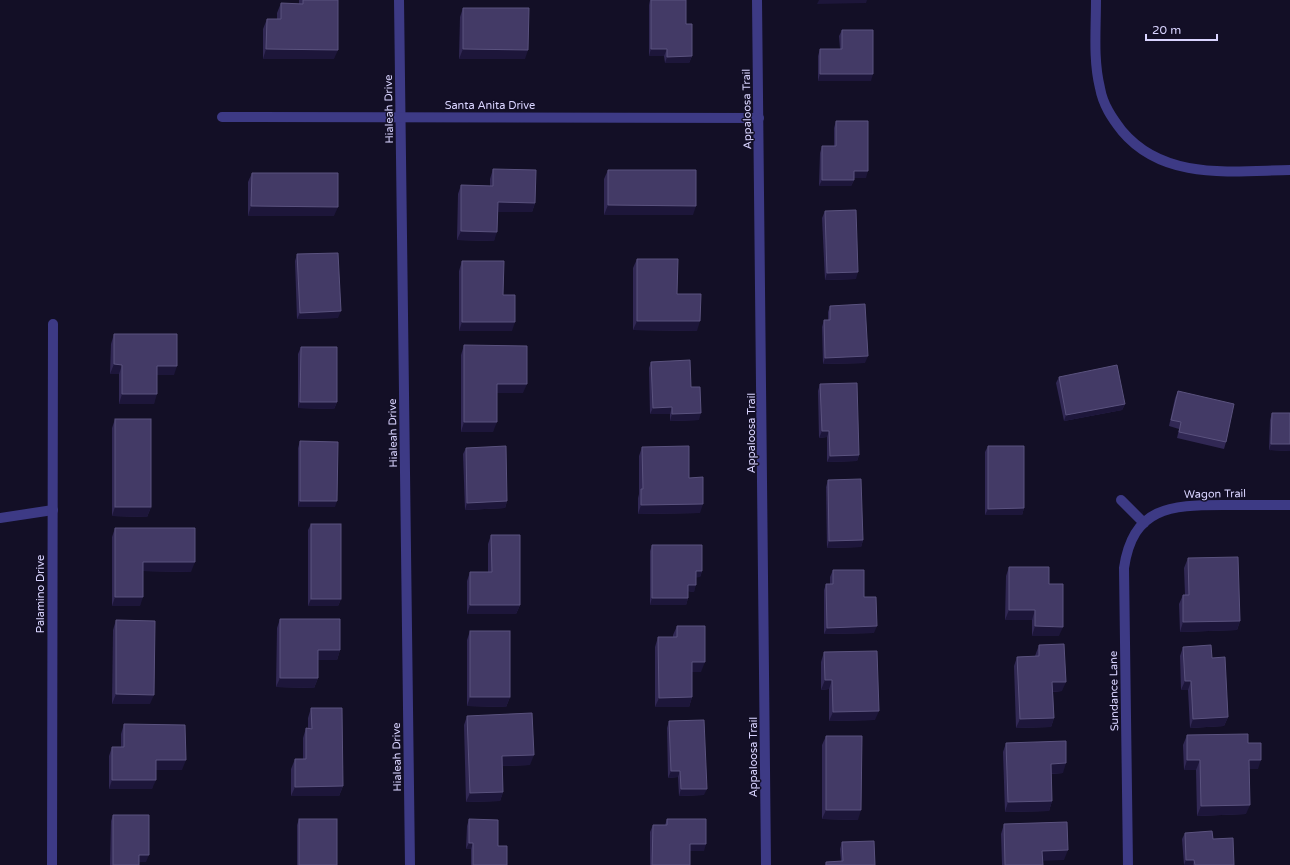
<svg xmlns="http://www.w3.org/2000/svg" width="1290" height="865" font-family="'Varela Round',sans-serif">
  <rect width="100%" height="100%" fill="#130f26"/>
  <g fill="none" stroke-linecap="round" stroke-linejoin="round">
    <g stroke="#3d3a85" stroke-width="10">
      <polyline points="399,0 410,865"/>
      <polyline points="757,0 766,865"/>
      <path d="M 1096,0 C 1096,29 1093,60 1100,88 C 1103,105 1112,118 1122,131 C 1164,181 1231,171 1290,170"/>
      <polyline points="222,117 759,118"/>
      <polyline points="1121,500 1144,523"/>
      <polyline points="0,518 53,510"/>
      <polyline points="52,865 53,324"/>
      <path d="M 1128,865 L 1124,568 C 1133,507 1170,505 1223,505 C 1245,505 1268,505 1290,505"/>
    </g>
  </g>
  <g fill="#312854">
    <polygon points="299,0 338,0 334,59 263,59 263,29 267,19 277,19 277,13 281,3 299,4"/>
    <polygon points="650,0 686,0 686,24 692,56 689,63 665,63 664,56 649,56 649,5"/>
    <polygon points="463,8 525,59 459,59 460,17"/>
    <polygon points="842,30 871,81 818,81 818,56 820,49 840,49 839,36"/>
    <polygon points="836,121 866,178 854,178 854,180 851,186 819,186 820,153 822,146 834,146 834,128"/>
    <polygon points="493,169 535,203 532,212 498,212 494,241 457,240 458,194 461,185 490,186 490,179"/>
    <polygon points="608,170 693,215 604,215 604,179"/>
    <polygon points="252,173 334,216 248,216 248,182"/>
    <polygon points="825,211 856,279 825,280 822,218"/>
    <polygon points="297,254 338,318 297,319 295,261"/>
    <polygon points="637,259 677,294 697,331 633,330 633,268"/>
    <polygon points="462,261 503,295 512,331 459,331 459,271"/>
    <polygon points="830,306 865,363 823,364 822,327 824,320 828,320 828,312"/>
    <polygon points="114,334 174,375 157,375 154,404 119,404 119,374 110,374 111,344"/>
    <polygon points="464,345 523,393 497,393 493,432 461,432 461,355"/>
    <polygon points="301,347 337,402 334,409 298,408 298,354"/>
    <polygon points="651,362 691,387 699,420 670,421 670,414 650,414 649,368"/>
    <polygon points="1059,377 1125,404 1122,410 1064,421 1056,383"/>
    <polygon points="820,384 859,455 857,461 827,462 827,437 819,438 818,391"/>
    <polygon points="1178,391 1226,442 1224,449 1177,438 1179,429 1169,426 1175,398"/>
    <polygon points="1272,413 1290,413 1290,451 1269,450 1270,420"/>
    <polygon points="115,419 151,507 147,517 112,516 112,428"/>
    <polygon points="300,441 335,507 298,507 298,448"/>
    <polygon points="988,446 1024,508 1022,515 985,515 985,452"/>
    <polygon points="642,447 689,478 700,513 638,514 638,498 639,494 639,456"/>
    <polygon points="466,448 507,501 505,508 465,510 463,454"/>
    <polygon points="828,480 863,540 861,547 827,548 826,487"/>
    <polygon points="311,524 341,599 338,606 308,606 308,530"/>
    <polygon points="115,528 191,572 143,571 140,606 112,606 112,537"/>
    <polygon points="491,535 520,605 516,614 467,614 467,581 470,572 488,572 488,544"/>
    <polygon points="652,545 702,571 700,577 696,577 694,592 688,591 688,598 686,605 650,605 650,551"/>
    <polygon points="1188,558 1240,621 1237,630 1180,632 1179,604 1183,595 1185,595 1184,568"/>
    <polygon points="1009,567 1059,636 1032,636 1032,620 1005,620 1006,576"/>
    <polygon points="833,570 864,597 874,633 824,634 824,590 826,584 830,584 830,577"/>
    <polygon points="280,619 340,650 337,660 318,660 318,678 314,688 276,687 277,628"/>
    <polygon points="116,620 150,704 112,704 113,630"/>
    <polygon points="677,626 701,672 692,672 692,697 689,707 655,707 655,647 658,637 673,637 673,635"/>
    <polygon points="470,631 510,697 506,707 467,706 467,640"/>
    <polygon points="1039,645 1062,691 1053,692 1054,718 1051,727 1016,728 1014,666 1017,657 1035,656"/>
    <polygon points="1183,647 1212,658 1228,717 1224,726 1190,728 1188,690 1181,690 1180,656"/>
    <polygon points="824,652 875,720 829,721 829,689 821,690 821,662"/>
    <polygon points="311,708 343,786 339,796 291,796 291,769 295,759 303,759 303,738 306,728 308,728 308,718"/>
    <polygon points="467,716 530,765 502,766 503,792 500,801 466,802 464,725"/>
    <polygon points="669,721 704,795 679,796 678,777 668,778 667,728"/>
    <polygon points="124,724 182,770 156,770 152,789 109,789 109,756 112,747 121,747 121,734"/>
    <polygon points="1187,735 1248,743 1258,769 1249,769 1246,814 1197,816 1196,770 1184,770 1183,745"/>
    <polygon points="826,736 858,820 822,819 822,745"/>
    <polygon points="1006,743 1063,773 1051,774 1052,801 1049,811 1005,812 1003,752"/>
    <polygon points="113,815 146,862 139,862 139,865 110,865 111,821"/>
    <polygon points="299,819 337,865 297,865 297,825"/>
    <polygon points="469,819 498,846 507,865 471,865 471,849 466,849 467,826"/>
    <polygon points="667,819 704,851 690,851 690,865 650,865 650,832 653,825 665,825"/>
    <polygon points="1004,824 1064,860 1043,860 1043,865 1002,865 1001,834"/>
    <polygon points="1185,833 1213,839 1234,865 1184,865 1182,839"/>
    <polygon points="842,842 875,865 825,865 826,862 841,861 840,849"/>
  </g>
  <g fill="#1d163a">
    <polygon points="819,0 867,0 866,3 817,4"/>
    <polygon points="266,49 338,50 334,59 263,59"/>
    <polygon points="463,49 528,50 525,59 459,59"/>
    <polygon points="651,49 667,49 664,56 649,56"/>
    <polygon points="692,56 689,63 665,63 667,57"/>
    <polygon points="820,74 873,74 871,81 818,81"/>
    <polygon points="854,171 868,171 866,178 851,178"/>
    <polygon points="822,180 854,180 851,186 819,186"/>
    <polygon points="498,202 535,203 532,212 494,212"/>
    <polygon points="608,205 696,206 693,215 604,215"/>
    <polygon points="251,206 338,207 334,216 248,216"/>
    <polygon points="461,231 497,232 494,241 457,240"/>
    <polygon points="858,272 856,279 825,280 827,273"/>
    <polygon points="341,311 338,318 297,319 300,313"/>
    <polygon points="637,321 700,321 697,331 633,330"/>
    <polygon points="462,322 515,322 512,331 459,331"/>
    <polygon points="868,356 865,363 823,364 825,358"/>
    <polygon points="114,364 122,365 119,374 110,374"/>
    <polygon points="157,366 177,366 174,375 153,375"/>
    <polygon points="497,384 527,384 523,393 494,393"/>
    <polygon points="122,394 157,394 154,404 119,404"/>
    <polygon points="300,402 337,402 334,409 298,408"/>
    <polygon points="1125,404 1122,410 1064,421 1066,415"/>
    <polygon points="672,407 670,414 650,414 653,408"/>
    <polygon points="701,413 699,420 670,421 672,414"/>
    <polygon points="464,422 497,422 493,432 461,432"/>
    <polygon points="822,431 829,431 827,437 819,438"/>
    <polygon points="1271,444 1290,444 1290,451 1269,450"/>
    <polygon points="859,455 857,461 827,462 830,456"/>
    <polygon points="300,501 337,501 335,507 298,507"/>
    <polygon points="507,501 505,508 465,510 467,503"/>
    <polygon points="703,504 700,513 638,514 641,505"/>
    <polygon points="115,507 151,507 147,517 112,516"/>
    <polygon points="1024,508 1022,515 985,515 988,509"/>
    <polygon points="863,540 861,547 827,548 829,541"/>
    <polygon points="143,562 195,562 191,572 140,571"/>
    <polygon points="696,571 702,571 700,577 694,578"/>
    <polygon points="688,585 696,585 694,592 686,591"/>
    <polygon points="115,597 143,597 140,606 112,606"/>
    <polygon points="652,598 688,598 686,605 650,605"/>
    <polygon points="311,599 341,599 338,606 308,606"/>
    <polygon points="470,605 520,605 516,614 467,614"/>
    <polygon points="1009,610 1035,610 1032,620 1005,620"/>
    <polygon points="1240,621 1237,630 1180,632 1183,622"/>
    <polygon points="877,626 874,633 824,634 827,628"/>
    <polygon points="1035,626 1063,627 1059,636 1032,636"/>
    <polygon points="318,650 340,650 337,660 314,660"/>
    <polygon points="692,662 705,662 701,672 689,672"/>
    <polygon points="280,678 318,678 314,688 276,687"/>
    <polygon points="825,680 832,680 829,689 821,690"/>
    <polygon points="1185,681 1191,681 1188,690 1181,690"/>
    <polygon points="1052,682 1066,682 1062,691 1049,692"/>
    <polygon points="116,694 154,695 150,704 112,704"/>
    <polygon points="470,697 510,697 506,707 467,706"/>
    <polygon points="692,697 689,707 655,707 659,698"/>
    <polygon points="879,711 875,720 829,721 833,712"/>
    <polygon points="1228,717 1224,726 1190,728 1193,719"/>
    <polygon points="1054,718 1051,727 1016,728 1020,719"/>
    <polygon points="534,755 530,765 498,766 502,756"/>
    <polygon points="156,760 186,760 182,770 152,770"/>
    <polygon points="1187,760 1200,760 1196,770 1184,770"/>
    <polygon points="1249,760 1261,760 1258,769 1245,769"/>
    <polygon points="1066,763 1063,773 1047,774 1051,764"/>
    <polygon points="671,771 680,771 678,777 668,778"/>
    <polygon points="112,780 156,780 152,789 109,789"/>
    <polygon points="343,786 339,796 291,796 295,787"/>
    <polygon points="681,789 707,789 704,795 679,796"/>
    <polygon points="503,792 500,801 466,802 470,793"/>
    <polygon points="1052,801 1049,811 1005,812 1008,802"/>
    <polygon points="1250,805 1246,814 1197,816 1201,806"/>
    <polygon points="826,810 861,810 858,820 822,819"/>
    <polygon points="469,843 473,843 471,849 466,849"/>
    <polygon points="690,844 706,844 704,851 687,851"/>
    <polygon points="1068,850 1064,860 1039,861 1042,851"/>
    <polygon points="139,855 149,855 146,862 137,862"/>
    <polygon points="1186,860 1194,860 1193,865 1184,865"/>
  </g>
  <g fill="#433a66" stroke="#5a527e">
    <polygon points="303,0 338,0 338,50 266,49 267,19 281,19 281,3 303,4"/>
    <polygon points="651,0 686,0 686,24 692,24 692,56 667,57 667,49 651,49"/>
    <polygon points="463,8 529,8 528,50 463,49"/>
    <polygon points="842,30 873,30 873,74 820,74 820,49 842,49"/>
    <polygon points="836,121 868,121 868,171 854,171 854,180 822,180 822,146 836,146"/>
    <polygon points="493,169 536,170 535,203 498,202 497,232 461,231 461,185 493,186"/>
    <polygon points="608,170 696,170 696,206 608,205"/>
    <polygon points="252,173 338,173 338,207 251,206"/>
    <polygon points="856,210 858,272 827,273 825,211"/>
    <polygon points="338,253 341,311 300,313 297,254"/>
    <polygon points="637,259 678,259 677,294 701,294 700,321 637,321"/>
    <polygon points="462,261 504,261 503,295 515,295 515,322 462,322"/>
    <polygon points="865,304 868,356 825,358 824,320 830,320 830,306"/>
    <polygon points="114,334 177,334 177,366 157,366 157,394 122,394 122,365 114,364"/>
    <polygon points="464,345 527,346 527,384 497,384 497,422 464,422"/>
    <polygon points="301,347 337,347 337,402 300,402"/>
    <polygon points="690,360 691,387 700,387 701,413 672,414 672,407 653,408 651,362"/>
    <polygon points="1117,365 1125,404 1066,415 1059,377"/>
    <polygon points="857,383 859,455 830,456 829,431 822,431 820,384"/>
    <polygon points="1178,391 1234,404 1226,442 1179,432 1181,422 1171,420"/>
    <polygon points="1272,413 1290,413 1290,444 1271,444"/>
    <rect x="115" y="419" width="36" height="88"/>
    <polygon points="300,441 338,442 337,501 300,501"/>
    <polygon points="506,446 507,501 467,503 466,448"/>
    <polygon points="689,446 689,478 703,477 703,504 641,505 641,489 643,489 642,447"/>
    <polygon points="988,446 1024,446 1024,508 988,509"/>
    <polygon points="861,479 863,540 829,541 828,480"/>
    <rect x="311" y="524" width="30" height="75"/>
    <polygon points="115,528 195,528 195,562 143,562 143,597 115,597"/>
    <polygon points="491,535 520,535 520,605 470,605 470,572 492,572"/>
    <polygon points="652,545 702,545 702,571 696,571 696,585 688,585 688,598 652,598"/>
    <polygon points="1238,557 1240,621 1183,622 1183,595 1189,595 1188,558"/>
    <polygon points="1009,567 1049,567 1049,584 1063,584 1063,627 1035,626 1035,610 1009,610"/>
    <polygon points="833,570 864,570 864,597 876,597 877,626 827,628 826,584 833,584"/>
    <polygon points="280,619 340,619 340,650 318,650 318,678 280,678"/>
    <polygon points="116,620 155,621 154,695 116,694"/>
    <polygon points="677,626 705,626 705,662 692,662 692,697 659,698 658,637 677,637"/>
    <rect x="470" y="631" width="40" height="66"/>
    <polygon points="1064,644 1066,682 1052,682 1054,718 1020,719 1017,657 1039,656 1039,645"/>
    <polygon points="1211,645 1212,658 1225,657 1228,717 1193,719 1191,681 1185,681 1183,647"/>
    <polygon points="877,651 879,711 833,712 832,680 825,680 824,652"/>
    <polygon points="311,708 342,708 343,786 295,787 295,759 306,759 306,728 312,729"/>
    <polygon points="532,713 534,755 502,756 503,792 470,793 467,716"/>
    <polygon points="704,720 707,789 681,789 680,771 671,771 669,721"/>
    <polygon points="124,724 185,725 186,760 156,760 156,780 112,780 112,747 124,747"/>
    <polygon points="1248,734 1248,743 1261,743 1261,760 1249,760 1250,805 1201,806 1200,760 1187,760 1187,735"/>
    <polygon points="826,736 862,736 861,810 826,810"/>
    <polygon points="1066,741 1066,763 1051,764 1052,801 1008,802 1006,743"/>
    <polygon points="113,815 149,815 149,855 139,855 139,865 113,865"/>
    <rect x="299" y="819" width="38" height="46"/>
    <polygon points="469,819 498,820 498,846 507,846 507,865 473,865 473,843 469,843"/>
    <polygon points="667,819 706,819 706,844 690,844 690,865 652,865 653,825 667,825"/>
    <polygon points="1067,822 1068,850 1042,851 1043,865 1005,865 1004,824"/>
    <polygon points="1212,831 1213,839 1233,838 1234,865 1195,865 1194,860 1186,860 1185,833"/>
    <polygon points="874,841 875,865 826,865 826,862 843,861 842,842"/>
  </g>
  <g text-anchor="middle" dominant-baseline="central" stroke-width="3" stroke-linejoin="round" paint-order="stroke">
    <g font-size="11" fill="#d9d4ff" stroke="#130f26">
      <text x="490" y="105">Santa Anita Drive</text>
      <text transform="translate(389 109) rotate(-91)">Hialeah Drive</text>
      <text transform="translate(747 109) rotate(-91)">Appaloosa Trail</text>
      <text transform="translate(393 433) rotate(-91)">Hialeah Drive</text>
      <text transform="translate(751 433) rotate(-90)">Appaloosa Trail</text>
      <text transform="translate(1215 494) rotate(-1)">Wagon Trail</text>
      <text transform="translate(40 594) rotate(-90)">Palamino Drive</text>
      <text transform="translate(1114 691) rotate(-91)">Sundance Lane</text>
      <text transform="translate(397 757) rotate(-91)">Hialeah Drive</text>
      <text transform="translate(753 757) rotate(-90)">Appaloosa Trail</text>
    </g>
  </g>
  <path d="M1146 34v6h71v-6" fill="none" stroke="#d9d4ff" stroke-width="2"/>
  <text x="1152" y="34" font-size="12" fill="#d9d4ff" stroke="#130f26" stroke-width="3" paint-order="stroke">20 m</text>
</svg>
